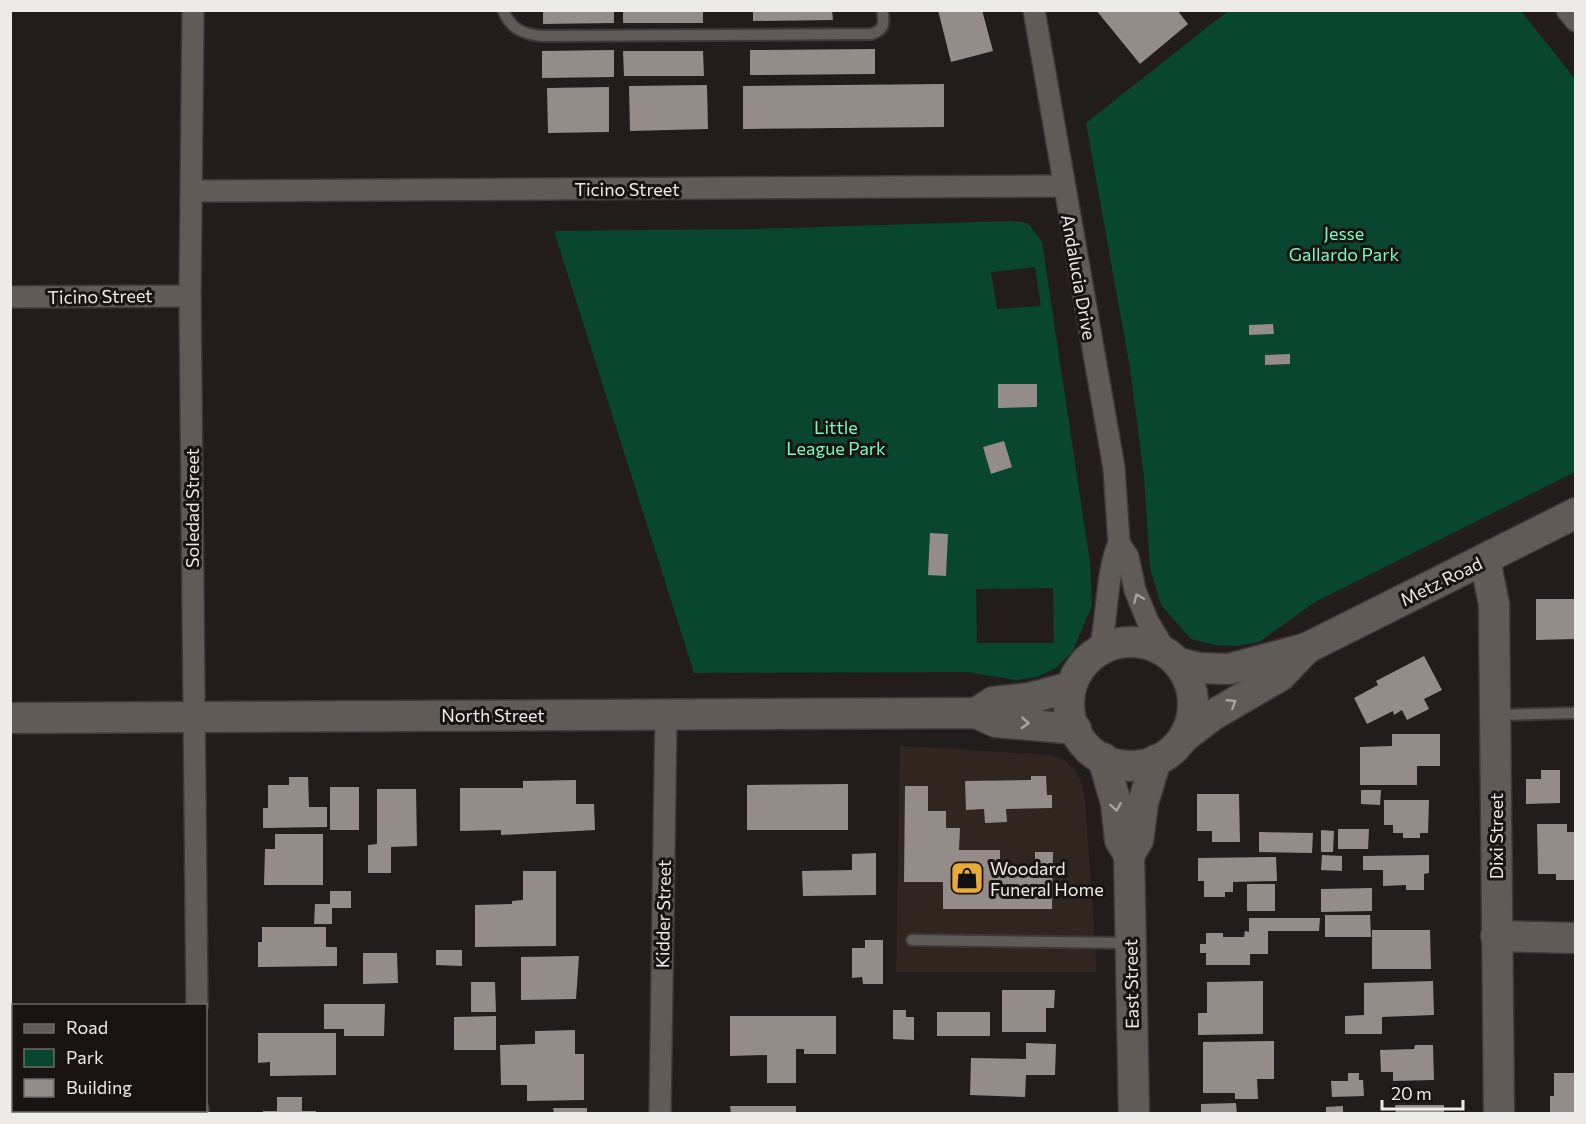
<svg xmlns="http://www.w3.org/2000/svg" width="1586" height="1124" font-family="Commissioner,sans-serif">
  <rect width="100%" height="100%" fill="#221d1b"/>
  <polygon fill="#30251f" points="900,746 1052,755 1063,759 1074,769 1081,781 1085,798 1097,972 896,972"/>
  <g fill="#09462f" fill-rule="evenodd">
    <polygon points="1228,11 1521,11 1575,79 1575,472 1315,602 1259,642 1237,646 1215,645 1191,639 1161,605 1150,568 1144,477 1130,368 1086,123"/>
    <path d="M 1012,221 L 1028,223 L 1042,242 L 1090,563 L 1092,605 L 1073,651 L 1056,668 L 1037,677 L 1016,680 L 966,672 L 694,673 L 554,231 L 752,229 ZM 1035,267 L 1041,306 L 997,309 L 991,272 ZM 1053,588 L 1054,643 L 977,643 L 976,589 Z"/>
  </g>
  <g fill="#938c88">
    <polygon points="543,10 614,10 614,23 543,24"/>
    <rect x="623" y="10" width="80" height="13"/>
    <polygon points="753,10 832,10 833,20 753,21"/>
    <polygon points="938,10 982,10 993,51 951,62"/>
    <polygon points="1096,10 1177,10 1188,24 1140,64"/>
    <polygon points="875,49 875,74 750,75 750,50"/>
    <polygon points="614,50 614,77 542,78 542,51"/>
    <polygon points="623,51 703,51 704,76 624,76"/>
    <polygon points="944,84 944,127 743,129 743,86"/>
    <polygon points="707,85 708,129 630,131 629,86"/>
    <polygon points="609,87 609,132 548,133 547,88"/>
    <polygon points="1273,324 1274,334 1249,335 1249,325"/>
    <polygon points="1290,354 1290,364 1265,365 1265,355"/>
    <polygon points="998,384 1037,384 1037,407 998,408"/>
    <polygon points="1004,441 1012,467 991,474 983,447"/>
    <polygon points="930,533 948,534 946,576 928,575"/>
    <polygon points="1536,599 1576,599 1576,639 1536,640"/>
    <polygon points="1424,656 1442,690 1424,699 1429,709 1407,720 1402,710 1394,715 1393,711 1367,724 1354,698 1378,685 1376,681"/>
    <polygon points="1392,734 1440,734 1440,766 1417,766 1417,785 1360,785 1360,747 1392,746"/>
    <polygon points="1541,770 1560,770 1560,803 1526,804 1526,779 1541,779"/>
    <polygon points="1031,776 1046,776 1047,795 1052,795 1052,808 1006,809 1007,822 985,823 984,809 966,810 965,781 1031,780"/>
    <polygon points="289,777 308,777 309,807 327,807 327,827 263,828 263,808 268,808 268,785 289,785"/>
    <polygon points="576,780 576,804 594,804 595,830 501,835 501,830 460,831 460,788 523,788 523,781"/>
    <polygon points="848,784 848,830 747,830 747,785"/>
    <polygon points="905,786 928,786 928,811 946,811 946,828 960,828 959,850 1000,850 1000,868 1035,868 1035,852 1053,852 1052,909 943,909 943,882 904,882"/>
    <rect x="330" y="787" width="29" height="43"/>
    <polygon points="377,789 416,789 417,846 391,847 391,873 368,873 368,845 377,844"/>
    <polygon points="1361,790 1381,790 1380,805 1361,804"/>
    <polygon points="1197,794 1239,794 1240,842 1212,842 1212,831 1197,831"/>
    <polygon points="1384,800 1429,800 1428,833 1420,833 1420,838 1403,838 1403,833 1393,833 1393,825 1384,825"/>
    <polygon points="1537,824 1567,824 1567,832 1576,832 1576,880 1556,880 1556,874 1538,874"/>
    <polygon points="1338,829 1369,829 1368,849 1338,849"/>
    <polygon points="1321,830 1334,831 1333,852 1321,852"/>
    <polygon points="1259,832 1313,833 1312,853 1259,852"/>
    <polygon points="275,834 323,834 323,885 264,885 265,849 275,849"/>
    <polygon points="876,853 876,895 803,896 802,871 852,870 852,854"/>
    <polygon points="1322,855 1342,856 1342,871 1321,870"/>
    <polygon points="1429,855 1429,873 1424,874 1424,890 1406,890 1406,885 1383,886 1383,870 1363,870 1363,856"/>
    <polygon points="1276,857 1277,881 1233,882 1233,892 1225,892 1225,897 1204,897 1204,881 1198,881 1198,858"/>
    <polygon points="523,871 556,871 556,946 475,947 475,905 512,904 512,901 523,900"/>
    <rect x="1247" y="884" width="28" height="27"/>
    <polygon points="1372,888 1372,911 1321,912 1321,889"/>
    <polygon points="330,891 351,891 351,908 332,908 332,924 314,924 315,904 330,904"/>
    <polygon points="1325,915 1370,915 1371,937 1325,937"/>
    <polygon points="1249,918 1320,918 1319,931 1268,931 1268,954 1250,954 1250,965 1206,965 1206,953 1200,953 1200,944 1206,944 1206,933 1223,933 1223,937 1244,937 1245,931 1249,932"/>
    <polygon points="262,927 326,927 326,947 337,947 337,966 258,967 258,942 262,942"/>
    <polygon points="1372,930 1430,930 1431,969 1372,969"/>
    <polygon points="865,940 883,940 883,984 863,984 862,977 852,978 852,948 865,948"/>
    <polygon points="436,950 462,950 462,966 436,965"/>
    <polygon points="363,953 397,953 398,983 363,984"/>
    <polygon points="579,956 576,999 521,1000 521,957"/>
    <polygon points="1263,981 1263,1034 1198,1035 1198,1013 1207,1013 1207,982"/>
    <polygon points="1433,981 1434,1015 1382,1017 1382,1034 1345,1034 1345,1016 1364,1015 1364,983"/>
    <polygon points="471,982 495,982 496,1012 471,1012"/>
    <polygon points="1002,990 1055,990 1054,1008 1046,1008 1046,1032 1002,1032"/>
    <polygon points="324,1004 385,1004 384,1036 344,1036 344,1029 324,1029"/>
    <polygon points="893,1010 906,1010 906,1017 914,1017 914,1040 893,1039"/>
    <rect x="937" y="1012" width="53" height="24"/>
    <polygon points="496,1016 496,1050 454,1050 454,1017"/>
    <polygon points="730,1016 836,1016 836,1054 804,1054 804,1049 796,1049 796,1083 767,1083 767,1055 730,1056"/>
    <polygon points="575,1030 575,1054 584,1054 584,1100 527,1101 527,1085 501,1085 500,1045 535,1044 535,1031"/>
    <polygon points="258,1033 336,1033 336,1075 270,1076 270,1062 258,1063"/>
    <polygon points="1274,1041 1274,1079 1257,1079 1258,1099 1235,1099 1235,1093 1203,1093 1203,1042"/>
    <polygon points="1026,1043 1056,1044 1055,1075 1026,1075 1025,1097 970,1095 971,1058 1026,1059"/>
    <polygon points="1415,1045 1433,1045 1434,1080 1393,1081 1393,1072 1381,1072 1380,1050 1414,1049"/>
    <polygon points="1348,1073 1359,1073 1359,1080 1363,1080 1364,1096 1332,1097 1331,1081 1348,1081"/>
    <polygon points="1554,1073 1576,1073 1576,1114 1550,1114 1550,1096 1554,1096"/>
    <polygon points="277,1097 302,1097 302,1111 316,1111 316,1114 263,1114 263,1111 277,1111"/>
    <polygon points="1236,1103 1237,1114 1201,1114 1201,1104"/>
    <polygon points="1395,1105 1444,1105 1444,1114 1396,1114"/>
    <polygon points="730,1106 796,1106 796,1114 731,1114"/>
    <polygon points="1343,1106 1343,1114 1326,1114 1326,1107"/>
    <polygon points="553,1108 587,1108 587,1114 554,1114"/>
  </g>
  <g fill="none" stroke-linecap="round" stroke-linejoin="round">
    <g stroke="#3e3938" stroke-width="14">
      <g id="lane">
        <path d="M 503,10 C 511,29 522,34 542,36 L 872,34 C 884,30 885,23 882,10"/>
        <polyline points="1498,715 1576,713"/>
        <polyline points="912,940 1128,943"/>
      </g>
    </g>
    <g stroke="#3e3938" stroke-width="24">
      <g id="street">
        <polyline points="193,10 190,296 197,1006"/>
        <polyline points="1034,10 1114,468 1119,543 1128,557 1135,590 1148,622 1165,650"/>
        <polyline points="1567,10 1576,21"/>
        <polyline points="192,191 1063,186"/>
        <polyline points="10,297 190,296"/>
        <path d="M 1100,649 C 1108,616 1106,572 1119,543"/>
        <polyline points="198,1110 198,1114"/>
        <polyline points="660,1114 666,714"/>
      </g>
    </g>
    <g stroke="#3e3938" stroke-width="33">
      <g id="secondary">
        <polyline points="1485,560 1494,604 1499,1114"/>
        <circle cx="1131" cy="704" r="62"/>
        <polyline points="1179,663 1199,668 1229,669 1307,648 1576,513"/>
        <polyline points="976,713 993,702 1030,698 1071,687"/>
        <polyline points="10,718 976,713 996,722 1076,729"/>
        <polyline points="1184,737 1213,715 1280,676 1307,648"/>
        <polyline points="1103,758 1116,803 1120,840 1129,855 1134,1114"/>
        <polyline points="1129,855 1138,840 1143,803 1156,760"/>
        <polyline points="1496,936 1576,938"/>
      </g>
    </g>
    <use href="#lane" stroke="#615b57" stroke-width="10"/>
    <use href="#street" stroke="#615b57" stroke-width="21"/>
    <use href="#secondary" stroke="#615b57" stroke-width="30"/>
  </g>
  <defs><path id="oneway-chevron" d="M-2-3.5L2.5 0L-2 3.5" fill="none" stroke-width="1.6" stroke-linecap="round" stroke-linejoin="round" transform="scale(1.5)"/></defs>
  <g stroke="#a8a2a0">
    <use href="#oneway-chevron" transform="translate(1138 598) rotate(-113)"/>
    <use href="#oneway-chevron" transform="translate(1232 703) rotate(-32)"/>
    <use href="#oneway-chevron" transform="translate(1025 723) rotate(4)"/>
    <use href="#oneway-chevron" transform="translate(1116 807) rotate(80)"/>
  </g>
  <defs>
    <g id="shop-square" transform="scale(1.725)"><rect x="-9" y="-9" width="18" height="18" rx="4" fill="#eaaa38" stroke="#191412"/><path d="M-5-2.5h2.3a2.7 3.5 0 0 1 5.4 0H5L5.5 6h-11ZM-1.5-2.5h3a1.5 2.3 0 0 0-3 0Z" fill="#111"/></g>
  </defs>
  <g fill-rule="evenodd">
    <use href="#shop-square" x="967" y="878"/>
  </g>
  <g text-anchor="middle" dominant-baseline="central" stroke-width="6" stroke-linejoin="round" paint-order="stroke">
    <g font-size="18" fill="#eeeae8" stroke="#191412">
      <text x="627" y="189">Ticino Street</text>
      <text transform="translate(1079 277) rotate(80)">Andalucia Drive</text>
      <text transform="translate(100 296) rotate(-1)">Ticino Street</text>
      <text transform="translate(192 508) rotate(-90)">Soledad Street</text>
      <text transform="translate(1441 581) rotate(-26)">Metz Road</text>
      <text x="493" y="715">North Street</text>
      <text transform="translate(1496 836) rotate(-90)">Dixi Street</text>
      <text transform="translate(663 914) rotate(-89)">Kidder Street</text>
      <text transform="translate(1131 984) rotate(-91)">East Street</text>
    </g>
    <g font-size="18" fill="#77fcc0" stroke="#191412">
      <text x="1344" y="233">Jesse<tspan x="1344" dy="21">Gallardo Park</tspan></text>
      <text x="836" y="427">Little<tspan x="836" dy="21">League Park</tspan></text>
    </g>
    <g font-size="18" fill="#eeeae8" stroke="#191412" text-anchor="start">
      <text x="990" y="868">Woodard<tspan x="990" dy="21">Funeral Home</tspan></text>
    </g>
  </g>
  <rect width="1586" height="1124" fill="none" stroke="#eeeae8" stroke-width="24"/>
  <rect x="12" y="1004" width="195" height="108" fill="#191412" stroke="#6e6a68" stroke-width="1.5"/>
  <rect x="24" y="1024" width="30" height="9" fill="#615b57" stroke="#6e6a68" stroke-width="1.5"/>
  <text x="66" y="1034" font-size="18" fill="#eeeae8">Road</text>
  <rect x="24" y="1049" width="30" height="18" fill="#09462f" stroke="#6e6a68" stroke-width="1.5"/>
  <text x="66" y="1064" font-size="18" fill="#eeeae8">Park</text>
  <rect x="24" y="1079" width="30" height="18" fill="#938c88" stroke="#6e6a68" stroke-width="1.5"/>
  <text x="66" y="1094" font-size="18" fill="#eeeae8">Building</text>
  <path d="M1382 1100v9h81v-9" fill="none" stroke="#eeeae8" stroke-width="3"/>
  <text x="1391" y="1100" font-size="18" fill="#eeeae8" stroke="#191412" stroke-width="4.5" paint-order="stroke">20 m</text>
</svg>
